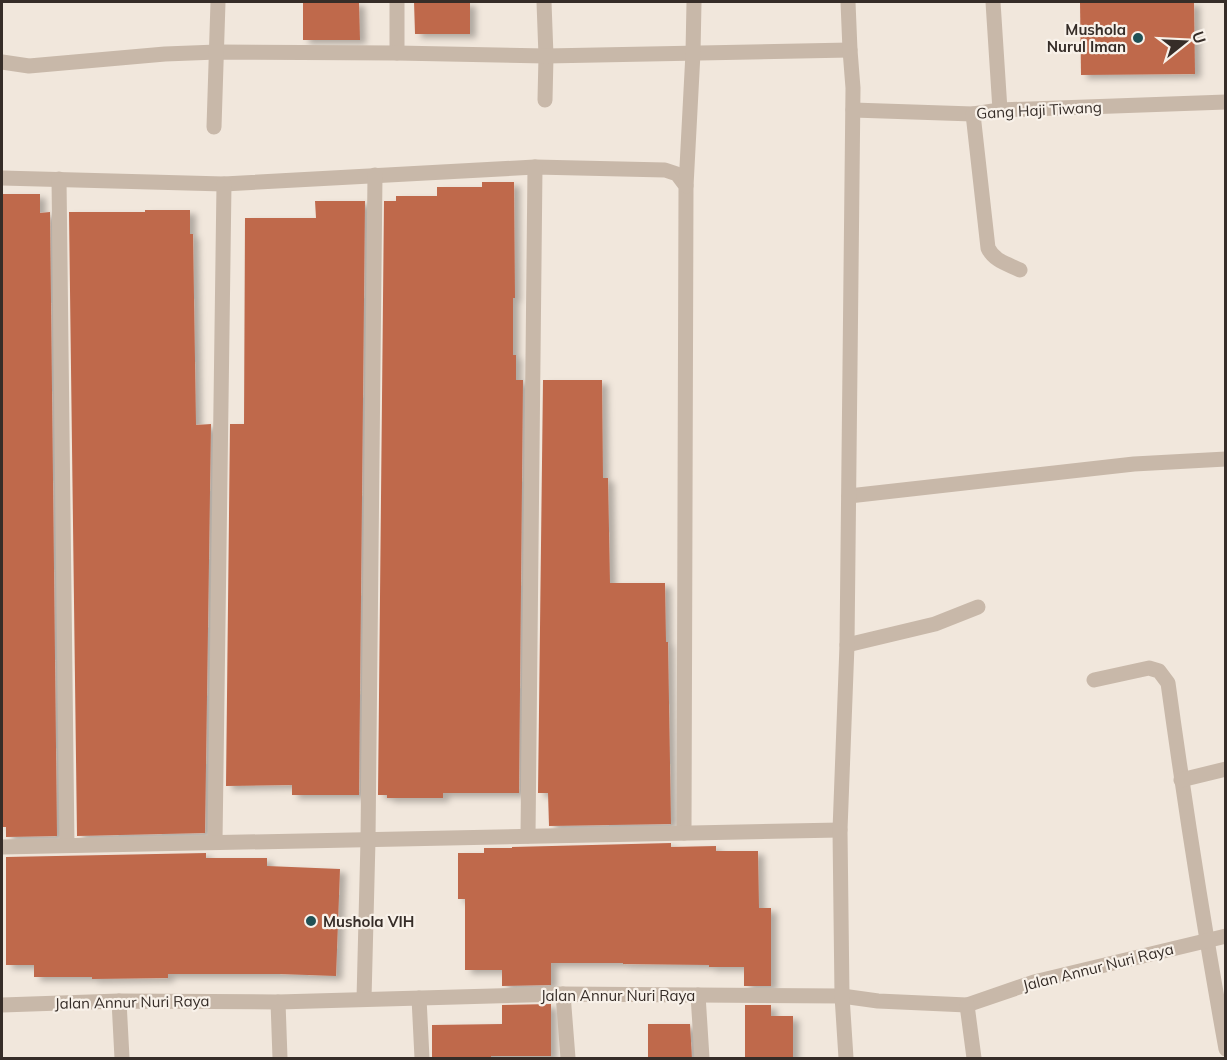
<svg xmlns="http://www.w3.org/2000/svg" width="1227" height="1060" font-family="Mulish,sans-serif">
  <defs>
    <filter id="shadow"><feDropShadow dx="6" dy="4" stdDeviation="3" flood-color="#0004"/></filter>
  </defs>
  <rect width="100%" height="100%" fill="#f1e7dc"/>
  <g fill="#bf694c" filter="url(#shadow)">
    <polygon points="303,2 359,2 360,40 303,40"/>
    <polygon points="414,2 470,2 470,34 415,34"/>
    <polygon points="1080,2 1194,2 1195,74 1081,75"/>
    <polygon points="482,182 514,182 515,298 513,298 513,355 516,355 516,380 523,380 519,793 443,793 443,798 387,798 387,795 378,795 384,201 396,201 396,196 437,196 437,187 482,187"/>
    <polygon points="2,194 40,194 40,213 50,212 57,836 6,837 6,827 2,827"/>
    <polygon points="315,201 365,201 359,795 292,795 292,785 226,786 230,424 244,424 245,218 316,218"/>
    <polygon points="145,210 190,210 190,234 193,234 196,425 211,424 205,833 77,836 69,212 145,212"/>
    <polygon points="543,380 602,380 603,478 608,478 610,583 665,583 666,642 668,642 671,824 549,826 548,793 538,793"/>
    <polygon points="671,843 671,847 716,846 716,851 758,851 759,908 771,908 771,986 744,986 744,967 709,967 709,965 623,964 623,963 551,963 551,985 502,986 502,970 465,970 465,899 458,899 458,853 484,853 484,848 512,848 512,847"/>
    <polygon points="206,853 206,858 267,858 267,866 340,869 336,976 280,974 168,974 168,978 92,979 92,977 34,977 34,965 6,965 6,857"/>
    <polygon points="551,1004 551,1056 491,1056 491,1059 432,1059 432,1025 502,1024 502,1005"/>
    <polygon points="745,1005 771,1005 771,1016 793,1016 793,1059 745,1059"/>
    <polygon points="648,1024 690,1024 692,1059 648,1059"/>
  </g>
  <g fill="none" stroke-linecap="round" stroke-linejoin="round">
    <g stroke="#c8b8a9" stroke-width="15">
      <polyline points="397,2 397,53"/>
      <polyline points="544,2 546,56 545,100"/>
      <polyline points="993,2 1000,110"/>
      <polyline points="2,62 29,66 165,54 217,52 397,53 546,56 850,50"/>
      <polyline points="853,110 973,114 1000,110 1226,102"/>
      <path d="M 973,114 L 988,248 C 994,261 1008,264 1020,270"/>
      <polyline points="214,127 218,2"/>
      <polyline points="2,178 224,184 535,167 665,170 677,174 686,186 684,833"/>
      <polyline points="59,179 67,845"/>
      <polyline points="686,186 693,53 694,2"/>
      <polyline points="849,496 1134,464 1226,459"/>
      <polyline points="847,645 935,624 978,607"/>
      <path d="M 1094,680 L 1149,668 L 1159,671 L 1168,683 C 1185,806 1204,928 1226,1049"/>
      <polyline points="1181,780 1226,769"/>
      <polyline points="528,836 535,167"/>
      <polyline points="215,842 224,184"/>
      <polyline points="2,847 840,830"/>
      <polyline points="563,994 568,1058"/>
      <polyline points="698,995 702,1058"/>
      <polyline points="419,998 422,1058"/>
      <polyline points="364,999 368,840 375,175"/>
      <polyline points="119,1001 122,1058"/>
      <polyline points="278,1002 280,1058"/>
      <polyline points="2,1005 119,1001 278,1002 563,994 842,996 878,1001 967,1005 1034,982 1226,936"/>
      <polyline points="967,1005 974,1058"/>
      <polyline points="846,1058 842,996 840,830 847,645 853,88 850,50 848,2"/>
    </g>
  </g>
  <g fill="#205155" stroke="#f8f1e9" stroke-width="2">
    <circle cx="1138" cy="38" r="6"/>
    <circle cx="311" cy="921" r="6"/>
  </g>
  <g text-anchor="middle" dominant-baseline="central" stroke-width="4.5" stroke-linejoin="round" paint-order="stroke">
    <g font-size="15" font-weight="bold" fill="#362d28" stroke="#f8f1e9" text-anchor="end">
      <text x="1126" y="29">Mushola<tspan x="1126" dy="17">Nurul Iman</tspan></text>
      <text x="323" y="921" text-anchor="start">Mushola VIH</text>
    </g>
    <g font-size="15" fill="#362d28" stroke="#f8f1e9">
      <text transform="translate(1039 110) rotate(-3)">Gang Haji Tiwang</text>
      <text transform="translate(1098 967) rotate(-14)">Jalan Annur Nuri Raya</text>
      <text x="618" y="995">Jalan Annur Nuri Raya</text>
      <text transform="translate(132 1002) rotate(-1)">Jalan Annur Nuri Raya</text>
    </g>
  </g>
  <rect width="1227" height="1060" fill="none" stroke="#362d28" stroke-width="6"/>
  <g transform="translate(1185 42) rotate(72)" stroke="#f8f1e9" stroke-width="4.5" paint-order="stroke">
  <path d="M0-4.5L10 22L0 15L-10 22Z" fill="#362d28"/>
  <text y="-9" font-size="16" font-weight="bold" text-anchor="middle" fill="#362d28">U</text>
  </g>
</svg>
